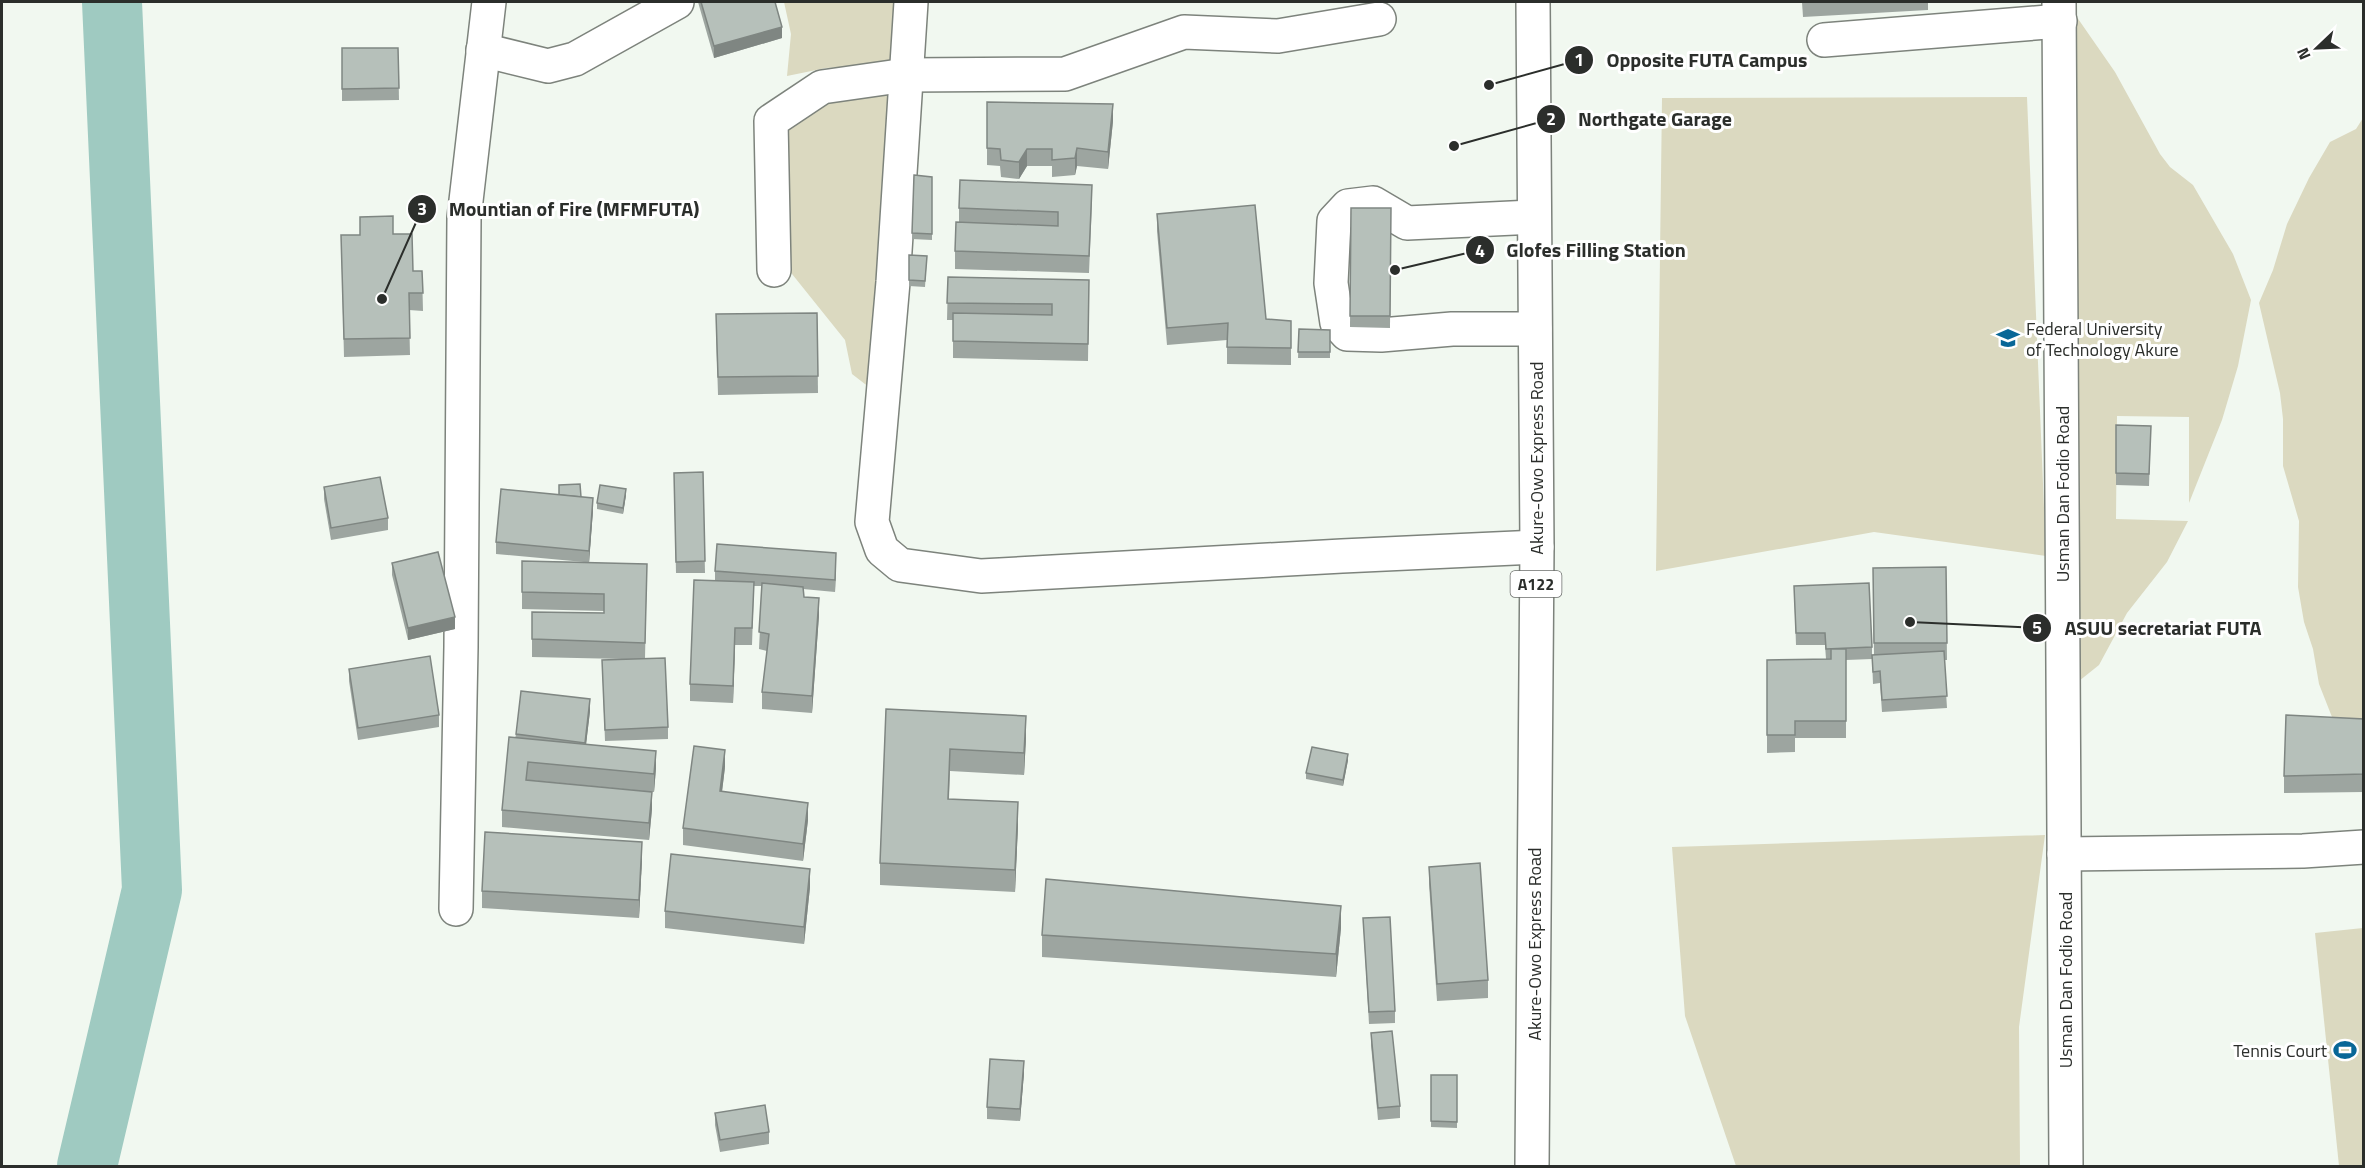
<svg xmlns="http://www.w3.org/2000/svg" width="2365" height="1168" font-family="'Titillium Web',sans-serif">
  <rect width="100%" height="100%" fill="#f1f8f0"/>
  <g fill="#dbd9c0">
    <polygon points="784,2 904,2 901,63 826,68 787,76 791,34"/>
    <polygon points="2074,13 2115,72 2160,154 2170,167 2193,185 2233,254 2251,300 2238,366 2222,420 2189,503 2189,417 2117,416 2116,519 2188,521 2167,562 2127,613 2099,665 2079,681"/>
    <polygon points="896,81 874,391 852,374 845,340 784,264 778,121 824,94"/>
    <polygon points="2027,97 2046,556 1874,532 1656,571 1662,98"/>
    <polygon points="2363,118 2363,771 2343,745 2319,684 2313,649 2304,622 2298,587 2299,521 2283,466 2283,419 2280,393 2259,303 2273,270 2287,224 2309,178 2330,142 2356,129"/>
    <polygon points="2045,835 2019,1027 2020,1166 1736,1166 1685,1016 1672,847"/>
    <polygon points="2363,928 2363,1166 2339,1166 2315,933"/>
  </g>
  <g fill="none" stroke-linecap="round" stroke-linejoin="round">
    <polyline stroke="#9fcac1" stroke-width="60" points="87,1166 152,890 112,2"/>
    <g stroke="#7d837c" stroke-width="36">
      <g id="minor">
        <polyline points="911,2 893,282 872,522 882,550 900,565 981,576 1342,556 1537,547"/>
        <polyline points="2059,2 2066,1166"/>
        <polyline points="1824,40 2060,21"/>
        <polyline points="483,50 548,66 575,59 677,2"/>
        <polyline points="1534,217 1407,223 1373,203 1348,206 1334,221 1331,283 1337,323 1347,334 1381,335 1452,329 1535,329"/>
        <polyline points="774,270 771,121 822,87 906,75 1065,74 1184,32 1278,36 1379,19"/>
        <polyline points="2064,854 2303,851 2364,847"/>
        <polyline points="456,909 461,647 464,218 489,2"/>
      </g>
    </g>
    <g stroke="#7d837c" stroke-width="36">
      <polyline id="highway" points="1532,1166 1537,547 1533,2"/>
    </g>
    <use href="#minor" stroke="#fff" stroke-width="33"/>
    <use href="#highway" stroke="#fff" stroke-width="33"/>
  </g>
  <g fill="#9da5a0">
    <polygon points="698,2 775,2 782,38 714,58"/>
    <polygon points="1802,2 1928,2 1928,10 1803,17"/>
    <polygon points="342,48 398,48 399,100 342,101"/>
    <polygon points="987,102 1113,121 1108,169 1077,166 1075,175 1052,177 1052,166 1027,166 1019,179 1001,177 1000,166 987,165"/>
    <polygon points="914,175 932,177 932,240 912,239"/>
    <polygon points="1092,202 1089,273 955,269 955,251 959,222 959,208"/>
    <polygon points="1351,208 1391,208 1390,328 1350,327"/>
    <polygon points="1157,214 1266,319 1291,321 1291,365 1227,364 1227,340 1167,345 1157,231"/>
    <polygon points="360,217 393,234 413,271 422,271 423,311 409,310 410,355 344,357 341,235 360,235"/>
    <polygon points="909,255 927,256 925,287 909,286"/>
    <polygon points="948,277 1089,280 1088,361 953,358 953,320 947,320"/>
    <polygon points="817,313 818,393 718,395 716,331"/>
    <polygon points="1299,329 1330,330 1330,358 1298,358"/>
    <polygon points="2116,425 2151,426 2149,486 2116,485"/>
    <polygon points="703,472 705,573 676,573 674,473"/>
    <polygon points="324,487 388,518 388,530 331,540 324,499"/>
    <polygon points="626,495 623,514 597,509 597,503"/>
    <polygon points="581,497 593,510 589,563 647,564 645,658 668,727 668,739 605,741 602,660 622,659 532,657 532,612 604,613 604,611 522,609 522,561 584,562 496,554 496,542"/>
    <polygon points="392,563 455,629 408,640 392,575"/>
    <polygon points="836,565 835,592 803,589 804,597 819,615 812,713 762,709 762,692 767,651 759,649 762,586 754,586 752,645 735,645 733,703 690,701 690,684 715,581 715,571"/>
    <polygon points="1946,567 1947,660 1944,660 1947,708 1882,712 1880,683 1873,684 1872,659 1846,660 1846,738 1795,738 1795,752 1767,753 1767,660 1826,659 1825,645 1796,645 1794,586 1872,647 1872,655 1874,655 1873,568"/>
    <polygon points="349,669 439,715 439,727 358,740 349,681"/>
    <polygon points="886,709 1026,738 1024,775 950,771 949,799 1018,825 1015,892 880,885 880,863"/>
    <polygon points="590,711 586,744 656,768 654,792 528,780 652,809 649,840 502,827 502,810 516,734"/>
    <polygon points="2364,719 2364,792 2284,793 2284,776"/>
    <polygon points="1348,760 1343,786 1306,779 1306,773"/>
    <polygon points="725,767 722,791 808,820 803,861 683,845 683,828"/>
    <polygon points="642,859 639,918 482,908 482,891"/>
    <polygon points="1429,867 1488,980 1488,998 1437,1001 1429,884"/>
    <polygon points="810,887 804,944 665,928 665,911"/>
    <polygon points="1363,918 1395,1011 1395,1023 1369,1024"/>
    <polygon points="1341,928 1336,977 1042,957 1042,935"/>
    <polygon points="1371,1033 1400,1106 1400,1118 1378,1120 1371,1045"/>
    <polygon points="1024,1073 1020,1121 987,1119 987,1107"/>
    <polygon points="1431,1075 1457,1075 1457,1128 1431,1127"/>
    <polygon points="715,1113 769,1132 769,1144 720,1152 715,1125"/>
  </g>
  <g fill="#7f8682">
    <polygon points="782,27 782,38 714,58 714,46"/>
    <polygon points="1113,104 1113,121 1108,169 1108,152"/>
    <polygon points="1077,148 1077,166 1075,175 1075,158"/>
    <polygon points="1027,149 1027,166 1019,179 1019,162"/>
    <polygon points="626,489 626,495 623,514 623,508"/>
    <polygon points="593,498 593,510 589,563 589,551"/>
    <polygon points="836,553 836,565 835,592 835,580"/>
    <polygon points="819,598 819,615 812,713 812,696"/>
    <polygon points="455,617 455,629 408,640 408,628"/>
    <polygon points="735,628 735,645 733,703 733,686"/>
    <polygon points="590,699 590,711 585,754 585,743"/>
    <polygon points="1026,716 1026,738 1024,775 1024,753"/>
    <polygon points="725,750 725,767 720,808 720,791"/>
    <polygon points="656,751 656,768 654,792 654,774"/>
    <polygon points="1348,754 1348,760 1343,786 1343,780"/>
    <polygon points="652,792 652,809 649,840 649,823"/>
    <polygon points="1018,802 1018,825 1015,892 1015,870"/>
    <polygon points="808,803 808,820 803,861 803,844"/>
    <polygon points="642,842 642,859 639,918 639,900"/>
    <polygon points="810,869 810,887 804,944 804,927"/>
    <polygon points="1341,906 1341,928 1336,977 1336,954"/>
    <polygon points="1024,1061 1024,1073 1020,1121 1020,1109"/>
  </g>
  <g fill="#b6c0ba" stroke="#7f8682" stroke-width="1.5">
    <polygon points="701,2 775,2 782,27 714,46"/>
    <polygon points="342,48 398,48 399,88 342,89"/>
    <polygon points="987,102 1113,104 1108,152 1077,148 1075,158 1052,160 1052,149 1027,149 1019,162 1001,160 1000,149 987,148"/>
    <polygon points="914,175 932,177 932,234 912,233"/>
    <polygon points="960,180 1092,185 1089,256 955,251 956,222 1058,226 1058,212 959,208"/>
    <polygon points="1255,205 1266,319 1291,321 1291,348 1227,347 1228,323 1167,328 1157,214"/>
    <polygon points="1351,208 1391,208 1390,316 1350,316"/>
    <polygon points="393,216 393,234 412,234 413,271 422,271 423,293 409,293 410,338 344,339 341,235 360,235 360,217"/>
    <polygon points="909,255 927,256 925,281 909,280"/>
    <polygon points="948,277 1089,280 1088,344 953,341 953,313 1052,315 1052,304 947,303"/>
    <polygon points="817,313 818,376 718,377 716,314"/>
    <polygon points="1299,329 1330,330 1330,352 1298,352"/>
    <polygon points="2116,425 2151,426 2149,474 2116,473"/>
    <polygon points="703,472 705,561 676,562 674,473"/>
    <polygon points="380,477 388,518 331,528 324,487"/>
    <polygon points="580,484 581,497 559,495 559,485"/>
    <polygon points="600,485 626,489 623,508 597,503"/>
    <polygon points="501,489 593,498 589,551 496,542"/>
    <polygon points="717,544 836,553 835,580 715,571"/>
    <polygon points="438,552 455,617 408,628 392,563"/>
    <polygon points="522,561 647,564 645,643 532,639 532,612 604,613 604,594 522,592"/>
    <polygon points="1946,567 1947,643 1874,643 1873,568"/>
    <polygon points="694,580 754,582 752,628 735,628 733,686 690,684"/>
    <polygon points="762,583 803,587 804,597 819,598 812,696 762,692 769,634 759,632"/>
    <polygon points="1869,583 1872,647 1826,649 1825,633 1796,633 1794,586"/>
    <polygon points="1831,649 1846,649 1846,721 1795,721 1795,735 1767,735 1767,660 1831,659"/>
    <polygon points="1944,651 1947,696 1882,700 1880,671 1873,672 1872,655"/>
    <polygon points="430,656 439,715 358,728 349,669"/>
    <polygon points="665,658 668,727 605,730 602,660"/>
    <polygon points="521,691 590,699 585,743 516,734"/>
    <polygon points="886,709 1026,716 1024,753 950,749 948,799 1018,802 1015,870 880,863"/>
    <polygon points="2286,715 2364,719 2364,774 2284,776"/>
    <polygon points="509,737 656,751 654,774 528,762 526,780 652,792 649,823 502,810"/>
    <polygon points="694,746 725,750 720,791 808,803 803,844 683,828"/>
    <polygon points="1312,747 1348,754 1343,780 1306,773"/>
    <polygon points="485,832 642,842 639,900 482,891"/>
    <polygon points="671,854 810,869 804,927 665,911"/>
    <polygon points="1480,863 1488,980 1437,984 1429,867"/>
    <polygon points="1046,879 1341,906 1336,954 1042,935"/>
    <polygon points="1390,917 1395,1011 1369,1012 1363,918"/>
    <polygon points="1392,1031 1400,1106 1378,1108 1371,1033"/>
    <polygon points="990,1059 1024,1061 1020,1109 987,1107"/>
    <polygon points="1431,1075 1457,1075 1457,1122 1431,1121"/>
    <polygon points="765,1105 769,1132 720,1140 715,1113"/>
  </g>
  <defs>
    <g id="university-bare" transform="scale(1.8)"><path d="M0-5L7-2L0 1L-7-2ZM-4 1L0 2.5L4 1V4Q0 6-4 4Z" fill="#086797" stroke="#fff" stroke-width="2.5" paint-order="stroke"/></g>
    <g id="stadium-bare" transform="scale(1.8)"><path d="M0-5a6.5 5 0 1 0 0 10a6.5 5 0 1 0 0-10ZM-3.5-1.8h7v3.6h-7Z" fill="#086797" stroke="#fff" stroke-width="2.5" paint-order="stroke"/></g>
  </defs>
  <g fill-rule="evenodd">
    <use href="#university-bare" x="2008" y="338"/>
    <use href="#stadium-bare" x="2345" y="1050"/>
  </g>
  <g text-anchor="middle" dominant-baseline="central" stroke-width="6" stroke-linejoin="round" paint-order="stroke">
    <rect fill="#fff" stroke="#6b6d6b" stroke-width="1.5" x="1510.5" y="571" width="51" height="26" rx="4.5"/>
    <g font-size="16" font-weight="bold" fill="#2b2e2b">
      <text x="1536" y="584">A122</text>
    </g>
    <g font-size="18" fill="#2b2e2b" stroke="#fff" text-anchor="start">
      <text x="2026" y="328">Federal University<tspan x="2026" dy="21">of Technology Akure</tspan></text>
      <text x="2327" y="1050" text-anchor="end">Tennis Court</text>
    </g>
    <g font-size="18" fill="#2b2e2b" stroke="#fff">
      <text transform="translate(1536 458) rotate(-90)">Akure-Owo Express Road</text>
      <text transform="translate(2062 494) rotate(-90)">Usman Dan Fodio Road</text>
      <text transform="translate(1534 944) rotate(-90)">Akure-Owo Express Road</text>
      <text transform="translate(2065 980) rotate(-90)">Usman Dan Fodio Road</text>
    </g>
  </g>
  <path fill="none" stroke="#2b2e2b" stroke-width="2" d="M1489 85L1579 60M1454 146L1551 119M382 299L422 209M1395 270L1480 250M1910 622L2037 628"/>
  <g fill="#2b2e2b" stroke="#fff" stroke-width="2">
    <circle cx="1489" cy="85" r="6"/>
    <circle cx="1454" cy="146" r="6"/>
    <circle cx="382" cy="299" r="6"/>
    <circle cx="1395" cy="270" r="6"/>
    <circle cx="1910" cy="622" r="6"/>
    <circle cx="1579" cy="60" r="15"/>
    <circle cx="1551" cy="119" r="15"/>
    <circle cx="422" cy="209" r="15"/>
    <circle cx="1480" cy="250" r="15"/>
    <circle cx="2037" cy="628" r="15"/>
  </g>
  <g font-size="18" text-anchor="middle" font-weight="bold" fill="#fff">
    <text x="1579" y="66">1</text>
    <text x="1551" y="125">2</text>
    <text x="422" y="215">3</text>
    <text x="1480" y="257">4</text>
    <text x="2037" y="634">5</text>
  </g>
  <g font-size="20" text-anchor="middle" font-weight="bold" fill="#2b2e2b" stroke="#fff" stroke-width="6" stroke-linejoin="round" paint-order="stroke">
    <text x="1707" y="67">Opposite FUTA Campus</text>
    <text x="1655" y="126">Northgate Garage</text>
    <text x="574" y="216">Mountian of Fire (MFMFUTA)</text>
    <text x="1596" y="257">Glofes Filling Station</text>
    <text x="2163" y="635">ASUU secretariat FUTA</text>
  </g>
  <rect width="2365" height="1168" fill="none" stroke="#2b2e2b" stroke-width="6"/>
  <g transform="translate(2317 48) rotate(247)" stroke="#ffffff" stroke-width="4.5" paint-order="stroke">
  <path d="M0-4.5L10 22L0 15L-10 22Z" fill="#2b2e2b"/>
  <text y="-9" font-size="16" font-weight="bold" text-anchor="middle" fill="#2b2e2b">N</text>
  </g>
</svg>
